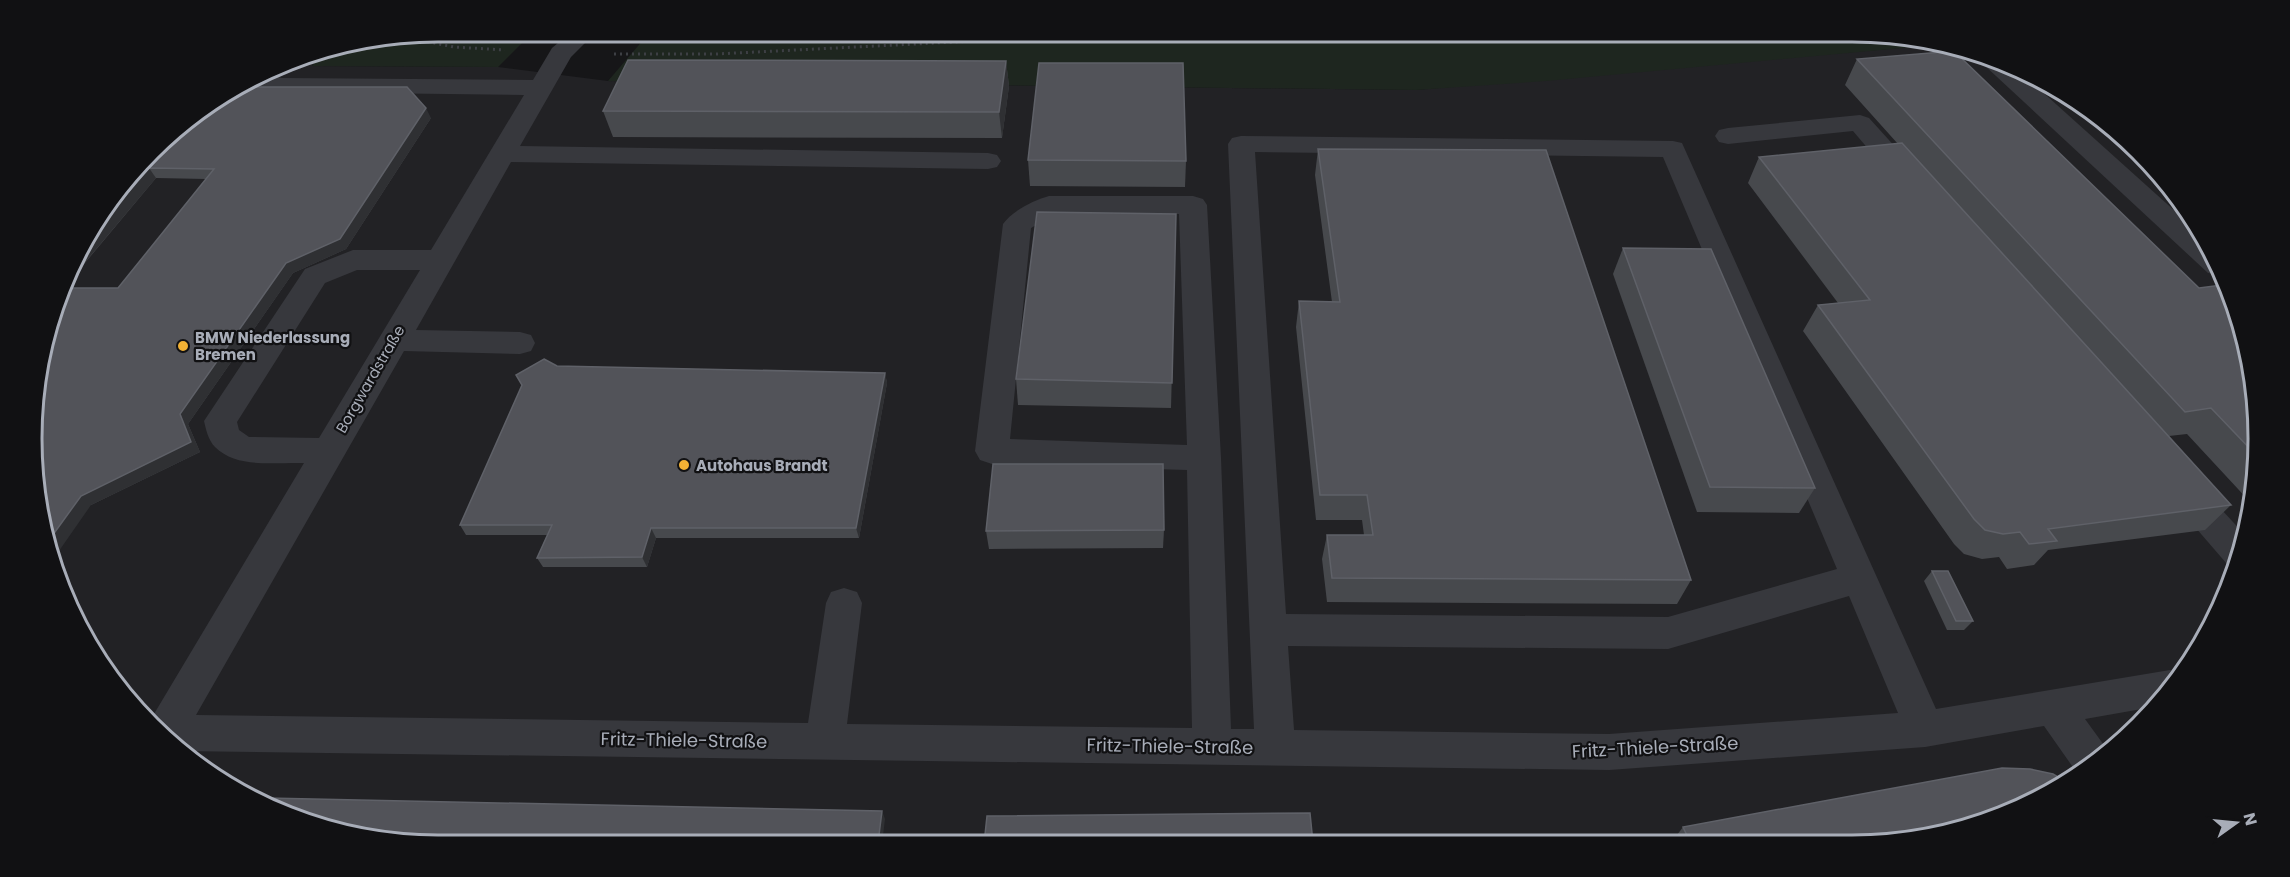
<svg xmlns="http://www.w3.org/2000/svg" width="2290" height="877" font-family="Poppins,sans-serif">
  <rect width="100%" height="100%" fill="#161618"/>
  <polygon fill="#222225" points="1946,44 1957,45 2032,74 2100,116 2158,170 2204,235 2237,308 2258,465 2245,544 2190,664 2120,744 2031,804 1905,842 439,845 333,832 258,803 191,762 100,664 62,594 39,518 35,385 53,307 86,235 170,132 235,86 307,53 325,50 312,66 498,67 608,81 1416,90"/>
  <g fill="#1e261f">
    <polygon points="438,32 533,32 498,67 312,66 325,50"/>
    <polygon points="650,32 1851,32 1946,44 1546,81 1416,90 608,81"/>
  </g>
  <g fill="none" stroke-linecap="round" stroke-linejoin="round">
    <g stroke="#3d3f44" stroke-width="3" stroke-dasharray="2 4" stroke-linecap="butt">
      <polyline points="404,37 454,47 505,50"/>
      <polyline points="614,54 716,54 995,40 1362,37 1420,32"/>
    </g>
    <g fill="#37383d" fill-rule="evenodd">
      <path d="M 571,32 L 596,32 L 571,57 L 520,146 L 988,153 L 997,155 L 1001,161 L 997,167 L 988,169 L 511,162 L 416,330 L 520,332 L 531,335 L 535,343 L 531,351 L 520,354 L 404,351 L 196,715 L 808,723 L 826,603 L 831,592 L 844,588 L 857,592 L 862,603 L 847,724 L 1192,728 L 1187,470 L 992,464 L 980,460 L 975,451 L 1003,224 C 1012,211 1034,200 1049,196 L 1193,196 L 1203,199 L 1207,205 L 1221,458 L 1231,729 L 1254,729 L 1228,144 L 1232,138 L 1241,136 L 1673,141 L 1682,143 L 1936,709 L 2170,670 L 2182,674 L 2153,707 L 2085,719 L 2109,752 L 2077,773 L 2044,726 L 1925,747 L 1609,770 L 181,751 L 151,719 L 304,463 C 275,462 237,469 215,447 C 208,440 206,429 204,421 L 305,269 L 353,250 L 431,250 L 524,95 L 282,92 L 240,84 L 262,74 L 282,78 L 533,80 L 552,48 ZM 1255,152 L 1663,157 L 1837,569 L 1668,617 L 1286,614 ZM 1055,214 L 1179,214 L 1187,445 L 1010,439 L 1031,228 ZM 357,270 L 420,270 L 319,438 L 249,437 L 239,430 L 237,422 L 325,283 ZM 1849,596 L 1898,713 L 1609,734 L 1294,730 L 1288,646 L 1668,649 Z"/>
      <polygon points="1983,55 2016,68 2206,239 2222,275 2208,273 1983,64 1980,59"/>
      <polygon points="1860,115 1869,118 1918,172 1922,178 1918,184 1908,186 1898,184 1853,131 1728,144 1719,142 1715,136 1719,130 1728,128"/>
      <polygon points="2182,476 2194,480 2246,536 2234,567 2227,564 2170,498 2165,489 2170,480"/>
    </g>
  </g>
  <g fill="#47494d" fill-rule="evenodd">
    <polygon points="1857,59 2255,386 2258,465 2251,503 2187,434 2169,436 2231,505 2205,530 2048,550 2034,565 2007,569 1999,557 1982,559 1964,554 1954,544 1803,331 1818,305 1838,303 1748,183 1759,157 1898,144 1845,85"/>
    <polygon points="1006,61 1009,86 1002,138 613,137 603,111"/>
    <path d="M 431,118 L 346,249 L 293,273 L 188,424 L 200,452 L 91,505 L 53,307 L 86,235 L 170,132 ZM 156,178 L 206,179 L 118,288 L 64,288 Z"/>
    <polygon points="1318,149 1691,580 1677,604 1327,602 1322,559 1327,535 1364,535 1362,520 1316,520 1296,327 1299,301 1332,302 1315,175"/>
    <polygon points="1028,160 1186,161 1185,187 1030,186"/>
    <polygon points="1176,214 1171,408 1018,405 1016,379"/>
    <polygon points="1623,248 1815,488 1799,513 1697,512 1613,274"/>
    <polygon points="557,366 885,373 887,383 859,538 656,538 647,567 543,567 537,558 547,535 466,535 460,525"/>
    <polygon points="1164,530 1163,548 989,549 986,531"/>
    <polygon points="1932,571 1973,621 1964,630 1947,630 1924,581"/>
    <polygon points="1683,827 1905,842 1671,843"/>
  </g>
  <g fill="#2f3033">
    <polygon points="1006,61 1009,86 1002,138 999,112"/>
    <polygon points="426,108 431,118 346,249 293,273 188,424 200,452 91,505 52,561 47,543 81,496 180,414 286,263"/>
    <polygon points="149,168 156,178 60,292 80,249"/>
    <polygon points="885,373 887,383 859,538 856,528"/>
    <polygon points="651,528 656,538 647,567 642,557"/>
    <polygon points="882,811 885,819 882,844 878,843"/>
  </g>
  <g fill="#525359" stroke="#5f6168" stroke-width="1.5">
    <polygon points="1954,51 2199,288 2222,285 2230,293 2237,308 2255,386 2257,456 2211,408 2185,412 1857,59"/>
    <polygon points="628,60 1006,61 999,112 603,111"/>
    <polygon points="1039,63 1183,63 1186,161 1028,160"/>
    <polygon points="246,87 407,87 426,108 340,239 286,263 180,414 191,442 81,496 47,543 39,518 35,385 53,307 62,288 118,288 214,169 149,168 80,249 86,235 170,132 220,97"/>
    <polygon points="1902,143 2231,505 2048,529 2057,541 2029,544 2020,532 2003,534 1985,530 1974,519 1818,305 1870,300 1759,157"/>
    <polygon points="1318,149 1546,150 1691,580 1332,578 1327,535 1373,535 1367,495 1320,495 1299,301 1340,302"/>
    <polygon points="1037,212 1176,214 1172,383 1016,379"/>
    <polygon points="1623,248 1711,249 1815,488 1710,487"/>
    <polygon points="544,359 557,366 885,373 856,528 651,528 642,557 537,558 552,525 460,525 522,385 516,375"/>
    <polygon points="993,464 1163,464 1164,530 986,531"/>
    <polygon points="1932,571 1948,571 1973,621 1956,621"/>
    <polygon points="2002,768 2030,769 2053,774 2065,781 2031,804 1905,842 1690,842 1683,827"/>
    <polygon points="267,798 882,811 878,843 934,844 438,846 333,832 264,805"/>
    <polygon points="1310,813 1313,843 984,844 987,816"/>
  </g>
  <g fill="#f2b134" stroke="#111113" stroke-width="2">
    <circle cx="183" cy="346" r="6"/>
    <circle cx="684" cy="465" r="6"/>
  </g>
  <g text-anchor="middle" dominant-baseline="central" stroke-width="4.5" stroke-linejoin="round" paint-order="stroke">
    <g font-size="15" font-weight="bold" fill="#a8adb8" stroke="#111113" text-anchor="start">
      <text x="195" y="337">BMW Niederlassung<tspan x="195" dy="17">Bremen</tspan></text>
      <text x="696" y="465">Autohaus Brandt</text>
    </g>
    <g font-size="15" fill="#a8adb8" stroke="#111113">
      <text transform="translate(370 379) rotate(-60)">Borgwardstraße</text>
    </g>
    <g font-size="18" fill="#a8adb8" stroke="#111113">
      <text transform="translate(684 740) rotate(1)">Fritz-Thiele-Straße</text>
      <text transform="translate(1170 746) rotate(1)">Fritz-Thiele-Straße</text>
      <text transform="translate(1655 747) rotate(-3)">Fritz-Thiele-Straße</text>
    </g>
  </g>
  <path d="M0 0H2290V877H0ZM438 42H1852A396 396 0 0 1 2248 438V439A396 396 0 0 1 1852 835H438A396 396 0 0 1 42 439V438A396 396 0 0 1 438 42Z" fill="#111113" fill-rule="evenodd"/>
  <path fill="none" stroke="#a8adb8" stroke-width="3" d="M438 42H1852A396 396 0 0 1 2248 438V439A396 396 0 0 1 1852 835H438A396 396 0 0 1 42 439V438A396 396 0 0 1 438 42Z"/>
  <g transform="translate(2236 823) rotate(75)" stroke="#111113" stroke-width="4.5" paint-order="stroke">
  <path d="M0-4.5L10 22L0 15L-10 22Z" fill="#a8adb8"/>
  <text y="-9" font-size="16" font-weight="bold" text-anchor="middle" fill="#a8adb8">N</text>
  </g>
</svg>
